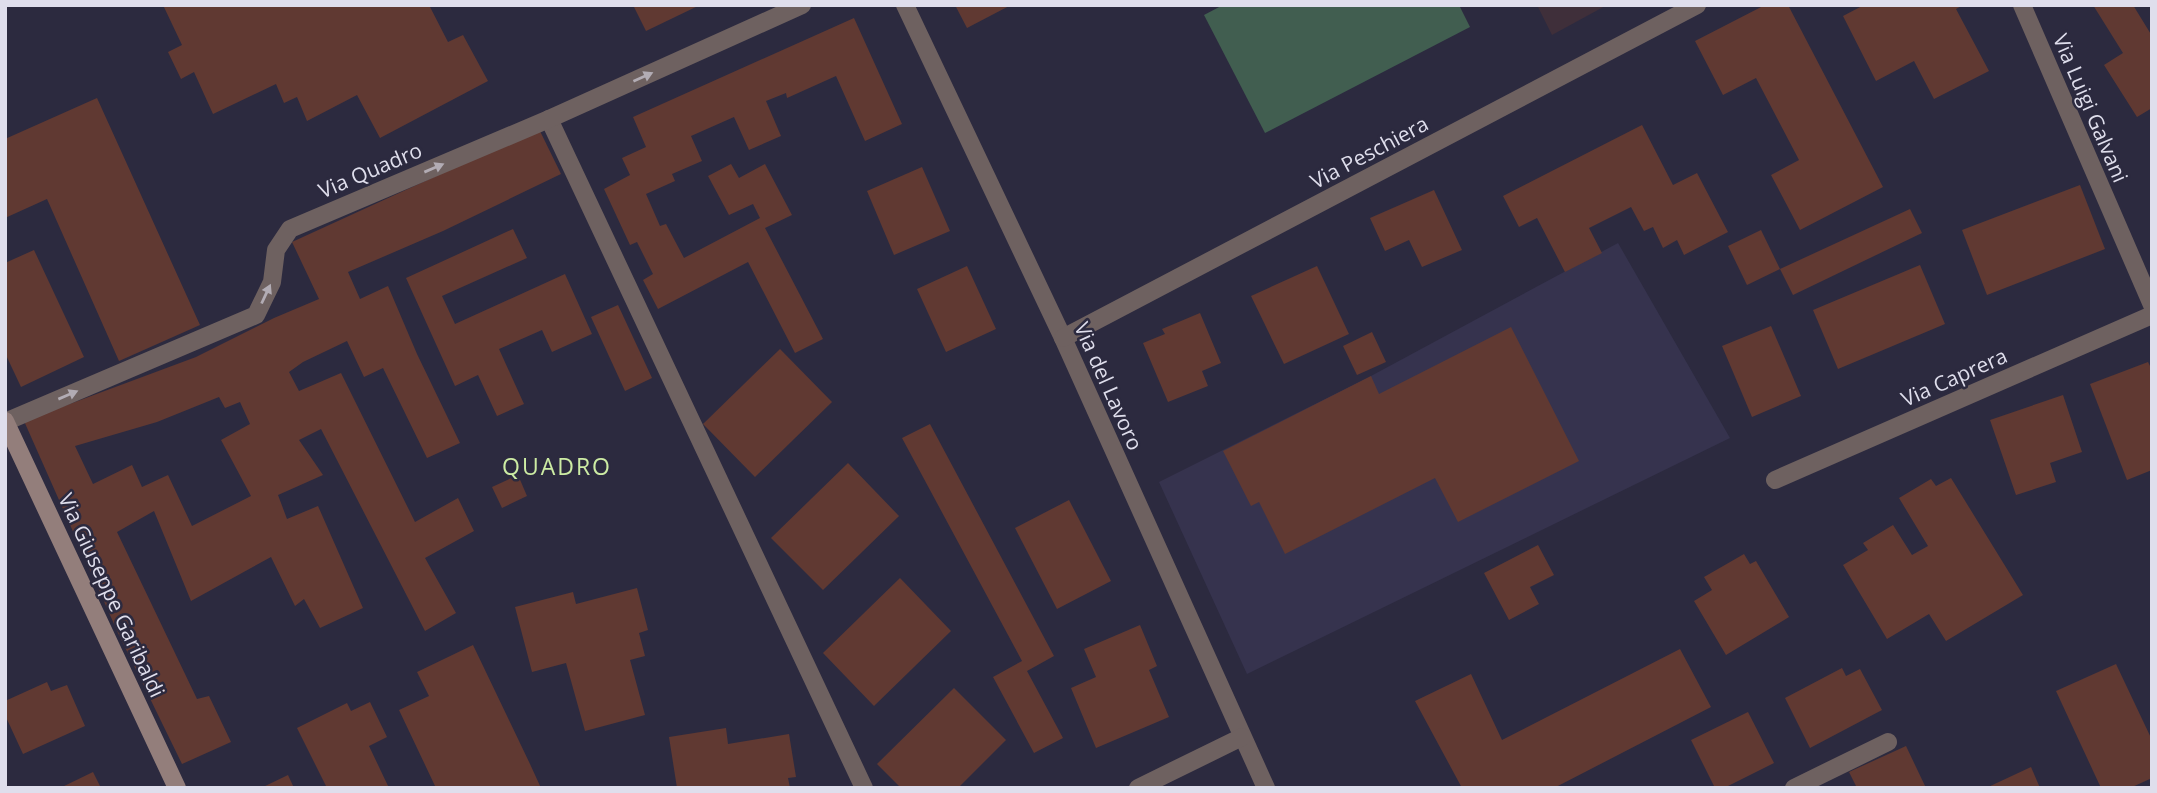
<svg xmlns="http://www.w3.org/2000/svg" width="2157" height="793" font-family="'Open Sans',sans-serif">
  <rect width="100%" height="100%" fill="#2c2a3f"/>
  <polygon fill="#36334e" points="1618,243 1730,438 1247,674 1159,482 1371,376"/>
  <polygon fill="#3f2f3a" points="1537,5 1607,5 1552,35"/>
  <polygon fill="#415e50" points="1223,5 1459,5 1470,27 1265,133 1204,15"/>
  <g fill="#603932" fill-rule="evenodd">
    <polygon points="163,5 429,5 448,42 463,35 488,81 380,138 357,95 307,121 297,97 284,103 276,84 213,114 194,72 181,79 168,52 182,45"/>
    <polygon points="633,5 700,5 646,31"/>
    <polygon points="955,5 1011,5 967,28"/>
    <polygon points="1765,5 1788,5 1883,187 1800,230 1771,175 1799,160 1756,78 1723,95 1695,41"/>
    <polygon points="1864,5 1963,5 1956,9 1989,71 1934,99 1914,61 1876,81 1843,16"/>
    <polygon points="2093,5 2133,5 2152,36 2152,108 2137,117 2104,65 2123,53"/>
    <polygon points="854,18 902,124 865,141 836,76 787,98 786,93 766,101 781,136 749,150 734,117 691,136 702,161 672,174 675,181 646,194 660,226 666,224 684,258 760,218 753,204 729,215 708,176 731,164 739,178 765,164 792,215 765,228 823,339 795,353 748,262 658,309 643,280 653,274 637,242 630,245 604,189 630,175 622,158 646,147 633,117"/>
    <polygon points="97,98 200,325 119,361 47,199 5,218 5,139"/>
    <polygon points="1642,125 1673,185 1697,173 1728,232 1684,255 1677,240 1663,248 1653,227 1644,231 1631,207 1589,228 1602,253 1565,272 1537,218 1519,227 1503,196"/>
    <path d="M 539,129 L 561,174 L 443,231 L 348,272 L 360,299 L 388,286 L 417,354 L 460,443 L 427,458 L 383,368 L 364,377 L 347,341 L 303,362 L 289,372 L 299,391 L 341,373 L 415,522 L 458,498 L 474,531 L 425,558 L 456,613 L 425,631 L 321,429 L 299,440 L 323,475 L 278,495 L 287,519 L 318,506 L 363,608 L 320,628 L 304,599 L 295,606 L 271,557 L 191,601 L 154,511 L 117,532 L 197,699 L 209,696 L 231,742 L 182,764 L 118,633 L 24,421 L 196,357 L 274,318 L 319,299 L 292,242 ZM 219,397 L 225,408 L 240,402 L 250,424 L 221,440 L 251,496 L 192,526 L 168,475 L 142,487 L 132,465 L 93,484 L 75,446 L 157,422 Z"/>
    <polygon points="922,167 950,231 894,255 867,191"/>
    <polygon points="2080,185 2105,249 1987,295 1962,230"/>
    <polygon points="1434,190 1462,250 1422,267 1409,240 1385,251 1370,218"/>
    <polygon points="1910,209 1922,233 1793,295 1780,269"/>
    <polygon points="513,229 527,258 442,296 455,324 565,274 592,334 552,352 542,330 499,349 524,404 497,416 478,375 455,386 406,278"/>
    <polygon points="1761,230 1780,269 1747,285 1728,246"/>
    <polygon points="34,250 84,357 21,387 5,353 5,263"/>
    <polygon points="1920,265 1945,324 1838,369 1813,310"/>
    <polygon points="967,266 996,329 946,352 917,289"/>
    <polygon points="1317,266 1349,334 1284,364 1251,296"/>
    <polygon points="618,305 652,378 625,391 591,317"/>
    <polygon points="1200,313 1221,363 1202,371 1208,386 1168,402 1143,343 1165,334 1162,329"/>
    <polygon points="1771,326 1801,396 1752,417 1722,346"/>
    <polygon points="1511,327 1579,461 1458,522 1435,478 1285,554 1259,502 1251,506 1223,451 1371,376 1379,394"/>
    <polygon points="1372,332 1386,362 1357,375 1343,346"/>
    <polygon points="780,349 832,402 755,477 703,424"/>
    <polygon points="2148,362 2152,370 2152,470 2127,480 2090,384"/>
    <polygon points="2063,395 2082,452 2050,463 2056,482 2016,495 1990,420"/>
    <polygon points="930,424 1054,656 1027,671 1063,738 1034,753 993,677 1022,661 902,438"/>
    <polygon points="848,463 899,516 823,590 771,538"/>
    <polygon points="518,475 527,496 502,508 492,487"/>
    <polygon points="1951,478 2023,595 1946,641 1929,614 1887,639 1843,565 1868,550 1863,543 1893,525 1912,555 1928,546 1899,498 1931,479 1936,486"/>
    <polygon points="1069,500 1111,581 1057,609 1015,528"/>
    <polygon points="1538,545 1554,575 1530,587 1539,604 1509,620 1484,573"/>
    <polygon points="1744,554 1750,564 1756,561 1789,617 1726,655 1694,601 1712,590 1704,577"/>
    <polygon points="900,578 951,631 874,706 823,653"/>
    <polygon points="637,588 648,630 639,633 645,656 630,660 645,715 585,731 566,663 532,672 515,607 573,592 576,604"/>
    <polygon points="1140,625 1157,666 1149,670 1169,717 1096,748 1071,688 1096,677 1084,649"/>
    <polygon points="473,645 530,764 541,788 436,788 399,710 429,696 417,672"/>
    <polygon points="1680,649 1711,707 1554,788 1462,788 1415,701 1471,674 1502,740"/>
    <polygon points="2116,664 2152,740 2152,778 2130,788 2101,788 2056,691"/>
    <polygon points="1842,668 1846,676 1860,669 1882,710 1810,748 1785,698"/>
    <polygon points="47,682 51,691 67,685 85,726 23,754 5,715 5,701"/>
    <polygon points="954,688 1006,740 958,788 901,788 877,764"/>
    <polygon points="370,702 387,737 369,746 389,788 327,788 297,728 347,703 351,711"/>
    <polygon points="1748,712 1774,763 1724,788 1715,788 1691,740"/>
    <polygon points="726,728 728,744 789,734 796,777 788,778 790,788 677,788 669,737"/>
    <polygon points="1906,746 1926,788 1857,788 1849,772"/>
    <polygon points="2031,767 2040,788 1986,788"/>
    <polygon points="93,772 101,788 60,788"/>
    <polygon points="288,775 294,788 261,788"/>
  </g>
  <g fill="none" stroke-linecap="round" stroke-linejoin="round">
    <g stroke="#6e6160" stroke-width="18">
      <polyline points="549,119 864,788"/>
      <polyline points="1794,788 1888,742"/>
    </g>
    <g stroke="#6e6160" stroke-width="18">
      <polyline points="905,5 1063,338 1266,788"/>
      <polyline points="2022,5 2152,305"/>
      <polyline points="1063,338 1697,5"/>
      <polyline points="5,422 256,315 272,282 276,250 290,229 549,119 802,5"/>
      <polyline points="1775,480 2152,315"/>
      <polyline points="1138,788 1242,737"/>
    </g>
    <polyline stroke="#937e7b" stroke-width="18" points="5,421 177,788"/>
  </g>
  <defs><path id="oneway-solid" d="M-6-.8H1V-3.2L6.5 0L1 3.2V.8H-6Z" transform="scale(1.75)"/></defs>
  <g fill="#b2acb4">
    <use href="#oneway-solid" transform="translate(643 77) rotate(-24)"/>
    <use href="#oneway-solid" transform="translate(434 168) rotate(-23)"/>
    <use href="#oneway-solid" transform="translate(266 294) rotate(-65)"/>
    <use href="#oneway-solid" transform="translate(68 395) rotate(-23)"/>
  </g>
  <g text-anchor="middle" dominant-baseline="central" stroke-width="5" stroke-linejoin="round" paint-order="stroke">
    <g font-size="21" fill="#dfdeec" stroke="#2c2a3f">
      <text transform="translate(2091 108) rotate(67)">Via Luigi Galvani</text>
      <text transform="translate(1369 152) rotate(-28)">Via Peschiera</text>
      <text transform="translate(370 170) rotate(-23)">Via Quadro</text>
      <text transform="translate(1954 377) rotate(-24)">Via Caprera</text>
      <text transform="translate(1109 386) rotate(66)">Via del Lavoro</text>
      <text transform="translate(112 595) rotate(65)">Via Giuseppe Garibaldi</text>
    </g>
    <g font-size="23" letter-spacing="2" fill="#cdeca4" stroke="#2c2a3f">
      <text x="557" y="466">QUADRO</text>
    </g>
  </g>
  <rect width="2157" height="793" fill="none" stroke="#dfdeec" stroke-width="14"/>
</svg>
